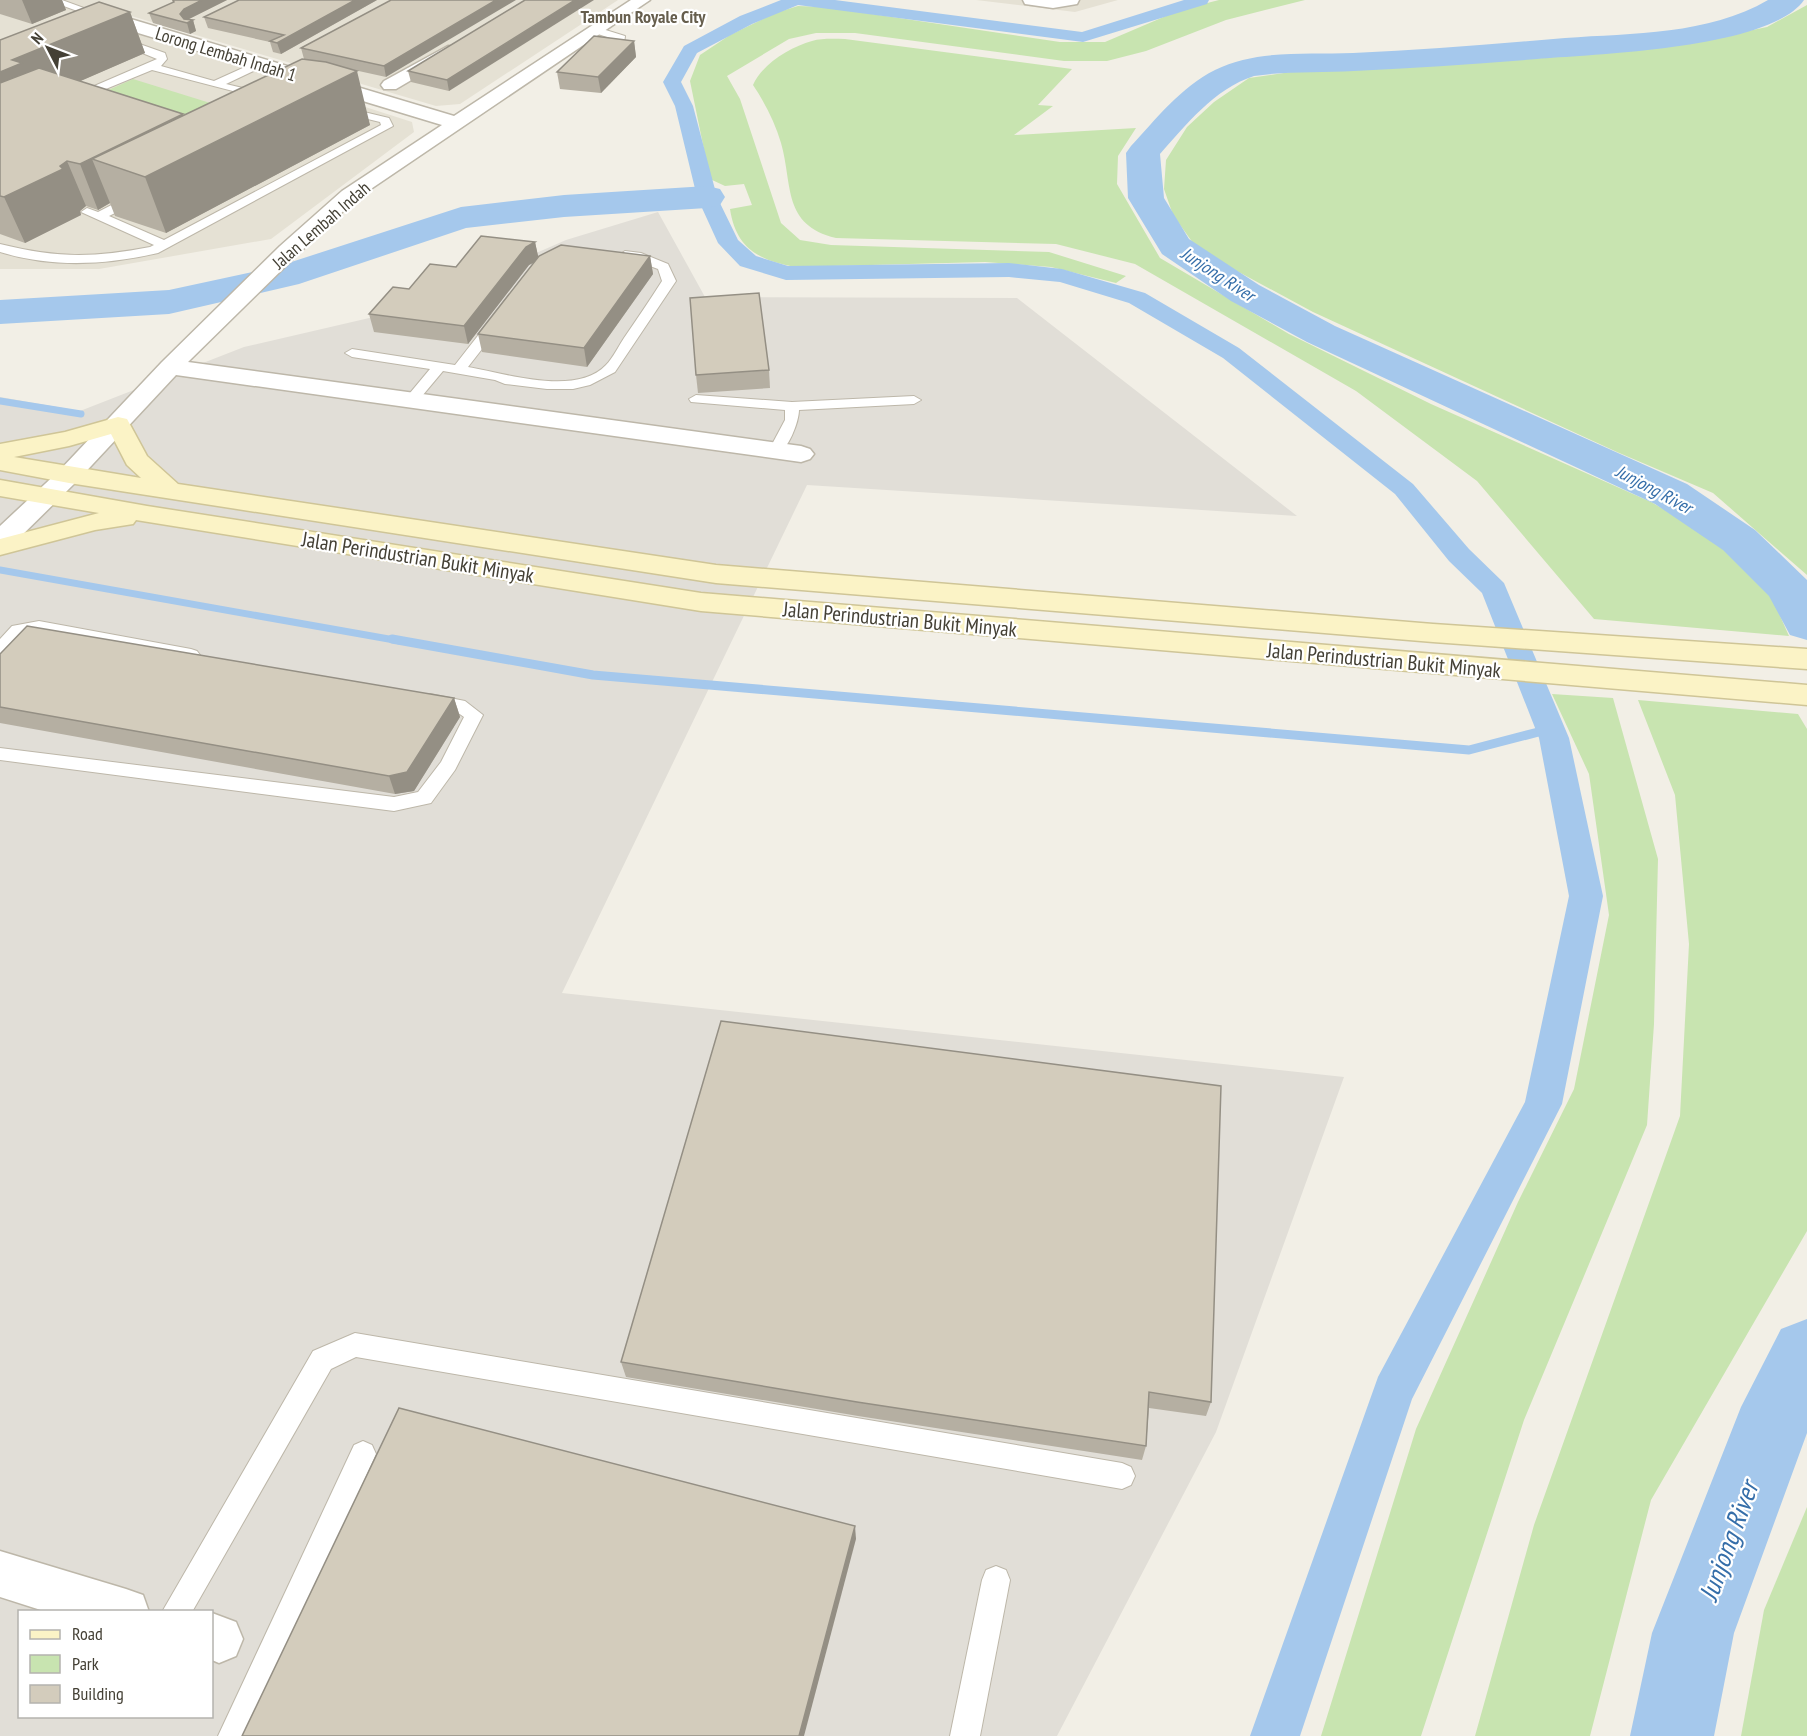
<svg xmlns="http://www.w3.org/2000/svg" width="1807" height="1736" font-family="'PT Sans Narrow',sans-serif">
  <rect width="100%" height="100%" fill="#f2efe6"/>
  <g fill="#e5e1d4">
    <polygon points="0,0 618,0 460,104 436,106 111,10 91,19 412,122 414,132 271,239 99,269 0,269"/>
    <polygon points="976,0 1118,0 1075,12"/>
  </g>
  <path fill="#e1ded7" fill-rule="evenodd" d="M 658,212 L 705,297 L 1017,298 L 1297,516 L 807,485 L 562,993 L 1344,1077 L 1216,1432 L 1057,1736 L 0,1736 L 0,397 L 80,411 L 244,347 L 408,309 L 566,240 ZM 20,1612 L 212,1612 L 212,1716 L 20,1716 Z"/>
  <g fill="#c8e4b0">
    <path d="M 1219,0 L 1305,0 L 1226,20 L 1146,51 L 1107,61 L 1064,61 L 855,33 L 816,33 L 789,39 L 727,76 L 740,99 L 781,223 L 800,240 L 831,245 L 1049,252 L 1126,276 L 1116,283 L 1051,267 L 985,262 L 795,267 C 758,260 736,248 730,209 L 752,205 L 744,184 L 725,186 L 710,179 L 690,81 L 700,55 L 730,35 L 775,13 L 798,6 L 825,7 L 1060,42 L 1105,42 L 1180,10 Z"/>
    <polygon points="1807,5 1807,575 1713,493 1617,452 1313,312 1198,250 1173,215 1164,189 1166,160 1187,127 1214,102 1249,78 1291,72 1461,63 1685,44 1767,27"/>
    <path d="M 845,39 L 1072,69 L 1038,105 L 1053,106 L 1014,135 L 1136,128 L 1118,156 L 1117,184 L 1160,258 L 1289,334 L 1431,404 L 1651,502 L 1717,540 L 1765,582 L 1789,636 L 1594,619 L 1477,481 L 1356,391 L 1135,264 L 1056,244 L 836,238 C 782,225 793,185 781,143 C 775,122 765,103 753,85 C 762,64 790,47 812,41 C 822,38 835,39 845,39 Z"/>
    <polygon points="133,79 268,121 59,112"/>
    <polygon points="1552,694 1613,698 1658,859 1654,1024 1647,1125 1524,1420 1421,1736 1321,1736 1416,1429 1518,1202 1574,1089 1609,915 1589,774"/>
    <polygon points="1638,700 1798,714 1807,729 1807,1231 1651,1500 1590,1736 1475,1736 1534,1525 1680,1116 1689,944 1675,795"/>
    <polygon points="1807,1507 1807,1736 1741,1736 1764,1610"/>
  </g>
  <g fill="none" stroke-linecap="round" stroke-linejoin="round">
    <g stroke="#a5c8ec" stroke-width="7">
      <polyline points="0,401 81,414"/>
      <polyline points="0,570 400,641"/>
    </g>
    <polyline stroke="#a5c8ec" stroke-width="9" points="392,639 593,675 1469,750 1550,729"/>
    <polygon fill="#a5c8ec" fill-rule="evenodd" points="781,0 835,0 1082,32 1184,0 1209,0 1207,4 1083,42 798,5 752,24 697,53 681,82 693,106 717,197 738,240 756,256 788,266 1009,263 1062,269 1145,293 1239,348 1413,484 1469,549 1504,583 1569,738 1603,896 1562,1104 1412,1399 1300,1736 1250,1736 1378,1377 1525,1102 1569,896 1539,738 1482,593 1449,561 1395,494 1223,358 1129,303 1060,282 1009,277 786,280 740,266 718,243 697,197 675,106 663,82 684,46 740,16"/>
    <g fill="#a5c8ec" fill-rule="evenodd">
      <path d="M 1768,0 L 1804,0 C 1770,49 1595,54 1537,59 C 1476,64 1415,68 1354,71 C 1321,73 1287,71 1254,76 C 1214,89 1187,124 1160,154 L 1164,198 L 1189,239 L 1259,285 L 1335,326 L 1687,484 L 1755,530 L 1807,580 L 1807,640 L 1790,635 L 1769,596 L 1723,550 L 1655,504 L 1307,342 L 1231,301 L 1162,254 L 1128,198 L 1126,153 L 1131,146 C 1156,119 1181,87 1215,70 C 1257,49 1307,55 1353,53 C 1424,50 1495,44 1565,38 C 1633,33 1708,35 1768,0 Z"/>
      <polygon points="707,186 720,189 725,197 720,205 707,208 564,217 466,228 299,284 169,314 0,324 0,300 169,290 276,267 461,207 564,195"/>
      <polygon points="1807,1319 1807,1433 1734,1633 1714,1736 1630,1736 1652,1633 1741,1407 1781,1329"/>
    </g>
    <g stroke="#bdb7a9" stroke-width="2">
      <g id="lane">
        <polygon points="47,0 62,0 103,15 94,17"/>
        <polygon points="596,27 625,36 623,52 614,50 616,40 592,32 591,30"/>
        <polygon points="117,36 165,53 167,59 161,66 214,81 256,62 264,62 264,66 226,84 268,94 269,96 264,99 152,70 79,100 71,100 71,96 157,59 113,41 113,37"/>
        <path d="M 343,107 L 389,118 L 393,126 L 158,253 C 107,265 51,268 0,252 L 0,244 C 56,258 93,258 150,247 L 154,245 L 81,212 L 87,208 L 98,212 L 131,195 L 139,195 L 139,201 L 109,216 L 164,240 L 381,125 L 380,122 L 339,112 L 337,110 Z"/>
        <path d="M 625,251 L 641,253 L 668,264 L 676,281 L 615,372 L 590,385 L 573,389 L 547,389 L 505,384 L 495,380 L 443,371 L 417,402 L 412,403 L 405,399 L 430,369 L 352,357 L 345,353 L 352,349 L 455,365 L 491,319 L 496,318 L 503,322 L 468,367 C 504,373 576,397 606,365 C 613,358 618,347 624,338 C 637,319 650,300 662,281 L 658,269 L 634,260 L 620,258 L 619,255 Z"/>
        <path d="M 696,395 L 792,402 L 914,396 L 921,400 L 914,404 L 799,410 C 799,421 788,452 776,454 L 769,450 L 785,420 L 785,410 L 691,402 L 689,399 Z"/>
        <polygon points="39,621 191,649 197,651 200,655 197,659 191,661 39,631 23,634 6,653 0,655 0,639 12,626"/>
        <polygon points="430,694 465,701 483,715 455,770 431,803 394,811 0,760 0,748 394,797 418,792 441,762 464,717 454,710 424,704 421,700 424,696"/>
        <polygon points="355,1333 1122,1463 1131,1467 1135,1476 1131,1485 1122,1489 356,1357 331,1369 192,1612 162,1612 313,1351"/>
        <polygon points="363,1441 372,1445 376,1454 248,1736 218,1736 354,1445"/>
        <polygon points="996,1566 1006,1570 1010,1580 980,1736 950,1736 982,1580 986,1570"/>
      </g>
    </g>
    <g stroke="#bdb7a9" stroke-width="3">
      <g id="street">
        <polygon points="631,0 650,0 356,199 296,256 188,362 801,446 810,449 814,454 810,459 801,462 176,375 78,480 10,547 0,549 0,526 60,470 162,362 280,246 342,191 442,125 92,19 89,15 92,11 104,11 454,116"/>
        <polygon points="1023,0 1079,0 1077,4 1053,8 1025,4"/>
        <polygon points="448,46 454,47 457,51 454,55 396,89 384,89 381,85 384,81"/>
        <polygon points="0,1551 126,1589 143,1595 149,1612 47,1612 0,1597"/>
        <polygon points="212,1613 236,1622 243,1639 236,1656 219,1663 212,1660"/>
      </g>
    </g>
    <g stroke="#cfc597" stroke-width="3">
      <g id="secondary">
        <path d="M 118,417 L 127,419 L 147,456 L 178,484 L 716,565 L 1433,624 L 1807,649 L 1807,669 L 1433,642 L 716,583 L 69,483 L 0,470 L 0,444 L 65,432 ZM 111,434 L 127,465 L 141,478 L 14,457 L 69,446 Z"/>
        <polygon points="0,480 147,506 701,593 1807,685 1807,705 701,611 136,520 133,524 95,530 0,555 0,539 99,513 0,496"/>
      </g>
    </g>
    <use href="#lane" fill="#fff" fill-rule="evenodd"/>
    <use href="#street" fill="#fff" fill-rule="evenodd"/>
    <use href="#secondary" fill="#fbf3c6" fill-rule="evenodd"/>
  </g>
  <g fill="#b5afa2">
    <polygon points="0,0 62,0 66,10 32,24 0,14"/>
    <polygon points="172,0 227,0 187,20 193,20 196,31 190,34 153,23 149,13 173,3"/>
    <polygon points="377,0 281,54 273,52 270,42 208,28 204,17"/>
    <polygon points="391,0 386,77 345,68 370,125 166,233 115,216 110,203 98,210 86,206 80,211 81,215 25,243 0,234 0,40 130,12 145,53 80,81 183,116 312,61 304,59 301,48"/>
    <polygon points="525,0 449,91 411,82 408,71"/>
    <polygon points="634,41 636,57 601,93 560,89 557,72"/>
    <polygon points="535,242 538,257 650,256 653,274 587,367 482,352 478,334 534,262 529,265 468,344 374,332 369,314 409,289 456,267"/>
    <polygon points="769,370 770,388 698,393 696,375"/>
    <polygon points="0,654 454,698 460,717 414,791 395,794 0,723"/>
    <polygon points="721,1021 1211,1402 1206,1416 1149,1408 1146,1446 1142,1460 858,1416 626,1377 621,1362"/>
  </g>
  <g fill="#948f84">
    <polygon points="22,0 62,0 66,10 32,24"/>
    <polygon points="202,0 227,0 187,20 185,23 180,14 184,9"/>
    <polygon points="355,0 377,0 281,54 277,43"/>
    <polygon points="496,0 516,0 386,77 384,66"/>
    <polygon points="575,0 594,0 449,91 447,80"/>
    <polygon points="130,12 145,53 37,100 0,123 0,72 12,60"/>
    <polygon points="193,20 196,31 190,34 187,23"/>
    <polygon points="634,41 636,57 601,93 598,77"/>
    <polygon points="357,71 370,125 166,233 145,177 92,159 110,203 98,210 80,164 183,114 195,151"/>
    <polygon points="67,161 86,206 80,211 81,215 25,243 4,197 60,166"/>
    <polygon points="535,242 539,260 529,265 468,344 464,326 526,247"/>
    <polygon points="650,256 653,274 587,367 584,348"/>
    <polygon points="454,698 460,717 414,791 395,794 389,776"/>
    <polygon points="855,1526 856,1539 804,1736 799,1736"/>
  </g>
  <g fill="#d3ccbc" stroke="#948f84" stroke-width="1.5">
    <polygon points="173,0 202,0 184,9 180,14 184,19 193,20 187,23 149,13 174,2"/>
    <polygon points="239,0 355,0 277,43 270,41 284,35 204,17"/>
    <polygon points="391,0 496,0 384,66 301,48"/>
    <polygon points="525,0 575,0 447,80 408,71"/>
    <polygon points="99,2 130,12 12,60 22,63 0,72 0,40"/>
    <polygon points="594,36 634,41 598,77 557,72"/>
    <polygon points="302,59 326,62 357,71 145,177 92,159"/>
    <polygon points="39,68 183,114 80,164 67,161 60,166 63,169 4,197 0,196 0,83"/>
    <polygon points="481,236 535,242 526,247 464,326 369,314 393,287 409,289 430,264 456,267"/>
    <polygon points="561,245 650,256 584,348 478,334 539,256"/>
    <polygon points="759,293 769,370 696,375 690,298"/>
    <polygon points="27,626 454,698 407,772 389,776 0,707 0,654"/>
    <polygon points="721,1021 1221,1086 1211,1402 1149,1392 1146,1446 857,1402 621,1362"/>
    <polygon points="399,1408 855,1526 799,1736 242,1736"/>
  </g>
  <g text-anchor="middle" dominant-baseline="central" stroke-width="4.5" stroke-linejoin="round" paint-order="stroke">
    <g font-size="18" font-weight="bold" fill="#665e4d" stroke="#fff">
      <text x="643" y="16">Tambun Royale City</text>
    </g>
    <g font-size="18" fill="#444035" stroke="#fff">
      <text transform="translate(226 54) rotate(17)">Lorong Lembah Indah 1</text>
      <text transform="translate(321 225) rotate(-41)">Jalan Lembah Indah</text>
    </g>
    <g font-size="18" font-style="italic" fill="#356ea9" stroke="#fff">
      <text transform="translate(1218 274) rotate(33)">Junjong River</text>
      <text transform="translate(1654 489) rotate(28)">Junjong River</text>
    </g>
    <g font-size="21" fill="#444035" stroke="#fff">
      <text transform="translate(418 557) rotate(9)">Jalan Perindustrian Bukit Minyak</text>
      <text transform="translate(900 619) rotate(5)">Jalan Perindustrian Bukit Minyak</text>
      <text transform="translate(1384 660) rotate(5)">Jalan Perindustrian Bukit Minyak</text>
    </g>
    <g font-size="27" font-style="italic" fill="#356ea9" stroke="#fff">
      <text transform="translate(1728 1541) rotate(-70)">Junjong River</text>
    </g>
  </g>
  <rect x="18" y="1610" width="195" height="108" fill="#ffffff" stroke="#b4b3ae" stroke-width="1.5"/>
  <rect x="30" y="1630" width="30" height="9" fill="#fbf3c6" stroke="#b4b3ae" stroke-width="1.5"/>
  <text x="72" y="1640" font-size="18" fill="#444035">Road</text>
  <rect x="30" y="1655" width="30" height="18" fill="#c8e4b0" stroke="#b4b3ae" stroke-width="1.5"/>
  <text x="72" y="1670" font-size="18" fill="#444035">Park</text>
  <rect x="30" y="1685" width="30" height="18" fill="#d3ccbc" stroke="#b4b3ae" stroke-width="1.5"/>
  <text x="72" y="1700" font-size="18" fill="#444035">Building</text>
  <g transform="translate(48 48) rotate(312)" stroke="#ffffff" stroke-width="4.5" paint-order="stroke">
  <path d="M0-4.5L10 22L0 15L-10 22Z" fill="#444035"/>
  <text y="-9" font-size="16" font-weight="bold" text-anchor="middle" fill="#444035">N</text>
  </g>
</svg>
